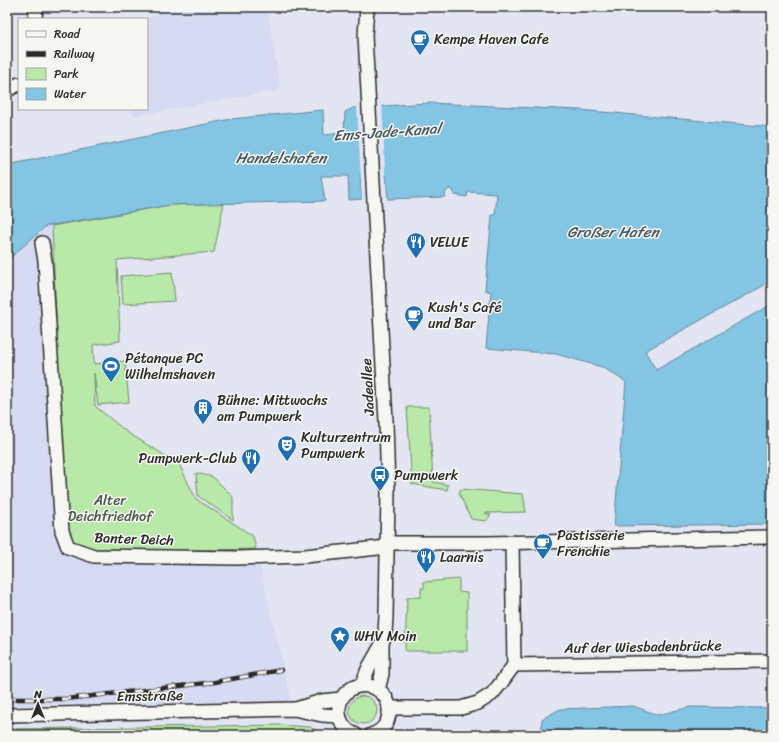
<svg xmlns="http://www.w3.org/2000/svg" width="779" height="742" font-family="Sriracha,sans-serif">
  <rect width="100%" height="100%" fill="#e3e6f2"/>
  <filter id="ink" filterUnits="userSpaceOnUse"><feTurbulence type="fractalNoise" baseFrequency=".025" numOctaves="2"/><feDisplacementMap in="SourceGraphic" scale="8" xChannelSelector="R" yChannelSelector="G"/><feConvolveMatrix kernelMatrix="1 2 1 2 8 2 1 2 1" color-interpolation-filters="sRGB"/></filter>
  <g filter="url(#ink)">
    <g fill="#d6daf2">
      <polygon points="163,7 267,7 281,90 134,116 130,109 147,109 147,20"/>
      <polygon points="52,226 66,528 96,552 256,549 292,703 7,705 7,264 46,227"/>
    </g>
    <g fill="#b9e9a8" stroke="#728a6a">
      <polygon points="224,203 214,252 117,260 120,341 93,345 94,364 125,361 129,402 98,405 94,373 95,406 128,433 179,464 196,499 253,536 256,549 96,552 72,545 66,528 52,226 170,205"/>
      <polygon points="172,272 175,301 123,304 121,276"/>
      <polygon points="407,407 429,407 433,482 448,485 447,490 412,484"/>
      <polygon points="196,473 213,477 233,497 233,520 198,496"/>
      <polygon points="461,489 523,494 526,512 485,513 491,515 486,521 471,519 459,493"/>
      <polygon points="459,579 459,592 467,593 467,651 405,651 407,598 421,597 421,588 424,588 424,582"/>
      <circle cx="363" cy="710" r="14"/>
      <polygon points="280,725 310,727 324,735 7,735 7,729"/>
    </g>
    <g fill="#84c5e4" stroke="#60879a">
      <polygon points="429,103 579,110 772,127 772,281 645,351 656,370 772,304 772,524 614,526 626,382 602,367 556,354 486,348 491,292 485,290 492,215 495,215 497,194 468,192 467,197 454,195 453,190 449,189 446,192 445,197 388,199 386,175 360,175 362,199 349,200 348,176 321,176 325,201 170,205 46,226 7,261 7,165 231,119 323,110 324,135 344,133 345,112 353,108"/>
      <polygon points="633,706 658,715 690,707 772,708 772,735 541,735 542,719 560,709"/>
    </g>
    <polygon fill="#e3e6f2" points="382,103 386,196 385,177 362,177 364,200 362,200 357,105"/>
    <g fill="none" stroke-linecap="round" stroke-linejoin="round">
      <g stroke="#2b2b2b" stroke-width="16">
        <g id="street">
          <polyline points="367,7 365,36 386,421 388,492 386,616 385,633 382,644 382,674 378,690"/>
          <polyline points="35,19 36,7"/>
          <polyline points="7,90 19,84"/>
          <polyline points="42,243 45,261 62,531 68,547 94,556 237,558 305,556 387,547"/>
          <polyline points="387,543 486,543 772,537"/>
          <polyline points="514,665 772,661"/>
          <polyline points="362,685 368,669 381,646"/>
          <polyline points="389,708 461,708 478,703 492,694 501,683 514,665 512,542"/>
          <polyline points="296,709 322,701 341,699"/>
          <polyline points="7,715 294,709 322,715 339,716"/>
          <path d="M 356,735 C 327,723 337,681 369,686 C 376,687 382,692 386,698 C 390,705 390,714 387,722 C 384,728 378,733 371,735"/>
        </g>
      </g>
      <use href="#street" stroke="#f6f6f2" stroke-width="13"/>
      <g stroke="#2b2b2b" stroke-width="4.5">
        <polyline id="rail" points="7,699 66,699 215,682 281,670"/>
      </g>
      <use href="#rail" stroke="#f6f6f2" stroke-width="3" stroke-dasharray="9" stroke-linecap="butt"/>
    </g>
  </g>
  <defs>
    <g id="cafe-pin" transform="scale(1)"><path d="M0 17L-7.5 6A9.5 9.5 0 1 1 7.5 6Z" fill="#1f6fb2" stroke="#f6f6f2"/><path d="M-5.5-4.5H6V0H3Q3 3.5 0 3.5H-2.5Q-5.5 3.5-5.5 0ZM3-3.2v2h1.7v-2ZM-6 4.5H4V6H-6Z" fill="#fff"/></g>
    <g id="restaurant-pin" transform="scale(1)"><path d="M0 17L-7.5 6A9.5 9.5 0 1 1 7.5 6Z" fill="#1f6fb2" stroke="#f6f6f2"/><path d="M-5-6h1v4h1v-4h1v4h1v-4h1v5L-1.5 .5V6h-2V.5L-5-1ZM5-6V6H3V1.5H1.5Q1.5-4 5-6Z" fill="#fff"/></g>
    <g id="stadium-pin" transform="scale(1)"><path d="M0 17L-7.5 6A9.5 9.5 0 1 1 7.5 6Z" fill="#1f6fb2" stroke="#f6f6f2"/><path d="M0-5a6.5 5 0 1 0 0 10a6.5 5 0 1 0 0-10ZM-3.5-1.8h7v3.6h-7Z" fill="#fff"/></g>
    <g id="building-pin" transform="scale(1)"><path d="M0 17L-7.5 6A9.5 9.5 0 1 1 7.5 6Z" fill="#1f6fb2" stroke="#f6f6f2"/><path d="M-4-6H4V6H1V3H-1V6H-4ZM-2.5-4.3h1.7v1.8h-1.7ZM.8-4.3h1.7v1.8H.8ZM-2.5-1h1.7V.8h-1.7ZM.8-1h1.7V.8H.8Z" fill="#fff"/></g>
    <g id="theatre-pin" transform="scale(1)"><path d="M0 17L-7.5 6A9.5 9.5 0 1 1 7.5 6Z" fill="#1f6fb2" stroke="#f6f6f2"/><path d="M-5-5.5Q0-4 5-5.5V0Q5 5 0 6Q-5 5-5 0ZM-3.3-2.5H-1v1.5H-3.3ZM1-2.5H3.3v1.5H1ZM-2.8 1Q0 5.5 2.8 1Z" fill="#fff"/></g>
    <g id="bus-pin" transform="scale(1)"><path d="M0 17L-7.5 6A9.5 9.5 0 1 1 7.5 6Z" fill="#1f6fb2" stroke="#f6f6f2"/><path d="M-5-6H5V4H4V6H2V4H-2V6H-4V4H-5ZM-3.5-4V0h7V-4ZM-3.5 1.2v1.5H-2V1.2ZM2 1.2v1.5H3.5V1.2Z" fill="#fff"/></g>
    <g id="sight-pin" transform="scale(1)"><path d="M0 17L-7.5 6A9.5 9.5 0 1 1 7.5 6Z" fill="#1f6fb2" stroke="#f6f6f2"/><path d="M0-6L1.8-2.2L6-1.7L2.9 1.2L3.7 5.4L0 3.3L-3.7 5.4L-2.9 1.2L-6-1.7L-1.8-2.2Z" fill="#fff"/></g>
  </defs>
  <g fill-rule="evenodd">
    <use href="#cafe-pin" x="420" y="39"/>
    <use href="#restaurant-pin" x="416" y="242"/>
    <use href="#cafe-pin" x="414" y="315"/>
    <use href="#stadium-pin" x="111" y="366"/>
    <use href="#building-pin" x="203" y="408"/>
    <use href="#theatre-pin" x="287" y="445"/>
    <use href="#restaurant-pin" x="251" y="458"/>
    <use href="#bus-pin" x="380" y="475"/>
    <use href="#cafe-pin" x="543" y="543"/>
    <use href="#restaurant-pin" x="426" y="557"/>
    <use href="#sight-pin" x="340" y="636"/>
  </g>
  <g text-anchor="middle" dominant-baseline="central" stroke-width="3" stroke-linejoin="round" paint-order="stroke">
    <g font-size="14" fill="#2b2b2b" stroke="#f6f6f2" text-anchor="start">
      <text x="434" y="39">Kempe Haven Cafe</text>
      <text x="430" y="242">VELUE</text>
      <text x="428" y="307">Kush's Café<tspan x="428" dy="16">und Bar</tspan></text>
      <text x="125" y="358">Pétanque PC<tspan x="125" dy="16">Wilhelmshaven</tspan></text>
      <text x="217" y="400">Bühne: Mittwochs<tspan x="217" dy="16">am Pumpwerk</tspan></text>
      <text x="301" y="437">Kulturzentrum<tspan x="301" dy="16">Pumpwerk</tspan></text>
      <text x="237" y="458" text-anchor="end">Pumpwerk-Club</text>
      <text x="394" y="475">Pumpwerk</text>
      <text x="557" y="535">Pastisserie<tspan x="557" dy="16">Frenchie</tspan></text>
      <text x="440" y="557">Laarnis</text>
      <text x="354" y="636">WHV Moin</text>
    </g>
    <g font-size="14" fill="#2b2b2b" stroke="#f6f6f2">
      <text transform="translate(368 387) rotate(-93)">Jadeallee</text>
      <text transform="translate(134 539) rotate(2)">Banter Deich</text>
      <text transform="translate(643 647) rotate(-1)">Auf der Wiesbadenbrücke</text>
      <text transform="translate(150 696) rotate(-1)">Emsstraße</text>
    </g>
    <g font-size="14" fill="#4e5a4a" stroke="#f6f6f2">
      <text x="110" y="500">Alter<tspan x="110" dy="16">Deichfriedhof</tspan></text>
    </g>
    <g font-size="15" font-style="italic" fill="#465962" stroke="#f6f6f2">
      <text transform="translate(387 132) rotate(-4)">Ems-Jade-Kanal</text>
      <text x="281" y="158">Handelshafen</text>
      <text x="613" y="232">Großer Hafen</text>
    </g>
  </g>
  <rect width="779" height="742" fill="none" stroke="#f6f6f2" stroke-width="24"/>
  <rect x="12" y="12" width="755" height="718" fill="none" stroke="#2b2b2b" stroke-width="1.5" filter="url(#ink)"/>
  <rect x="18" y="18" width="130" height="92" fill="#f6f6f2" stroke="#a5a5a2"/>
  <rect x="26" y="31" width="20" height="6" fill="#f6f6f2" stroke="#a5a5a2"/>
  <text x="54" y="38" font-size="12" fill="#2b2b2b">Road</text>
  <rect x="26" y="51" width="20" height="6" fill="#2b2b2b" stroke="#a5a5a2"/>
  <text x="54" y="58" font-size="12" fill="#2b2b2b">Railway</text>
  <rect x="26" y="68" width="20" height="12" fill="#b9e9a8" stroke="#a5a5a2"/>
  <text x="54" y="78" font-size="12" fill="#2b2b2b">Park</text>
  <rect x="26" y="88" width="20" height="12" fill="#84c5e4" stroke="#a5a5a2"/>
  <text x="54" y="98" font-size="12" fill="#2b2b2b">Water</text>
  <g transform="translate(38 704)" stroke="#f6f6f2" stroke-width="3" paint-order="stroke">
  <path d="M0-3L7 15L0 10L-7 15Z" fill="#2b2b2b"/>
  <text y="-6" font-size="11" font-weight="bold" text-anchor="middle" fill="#2b2b2b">N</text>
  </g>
</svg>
